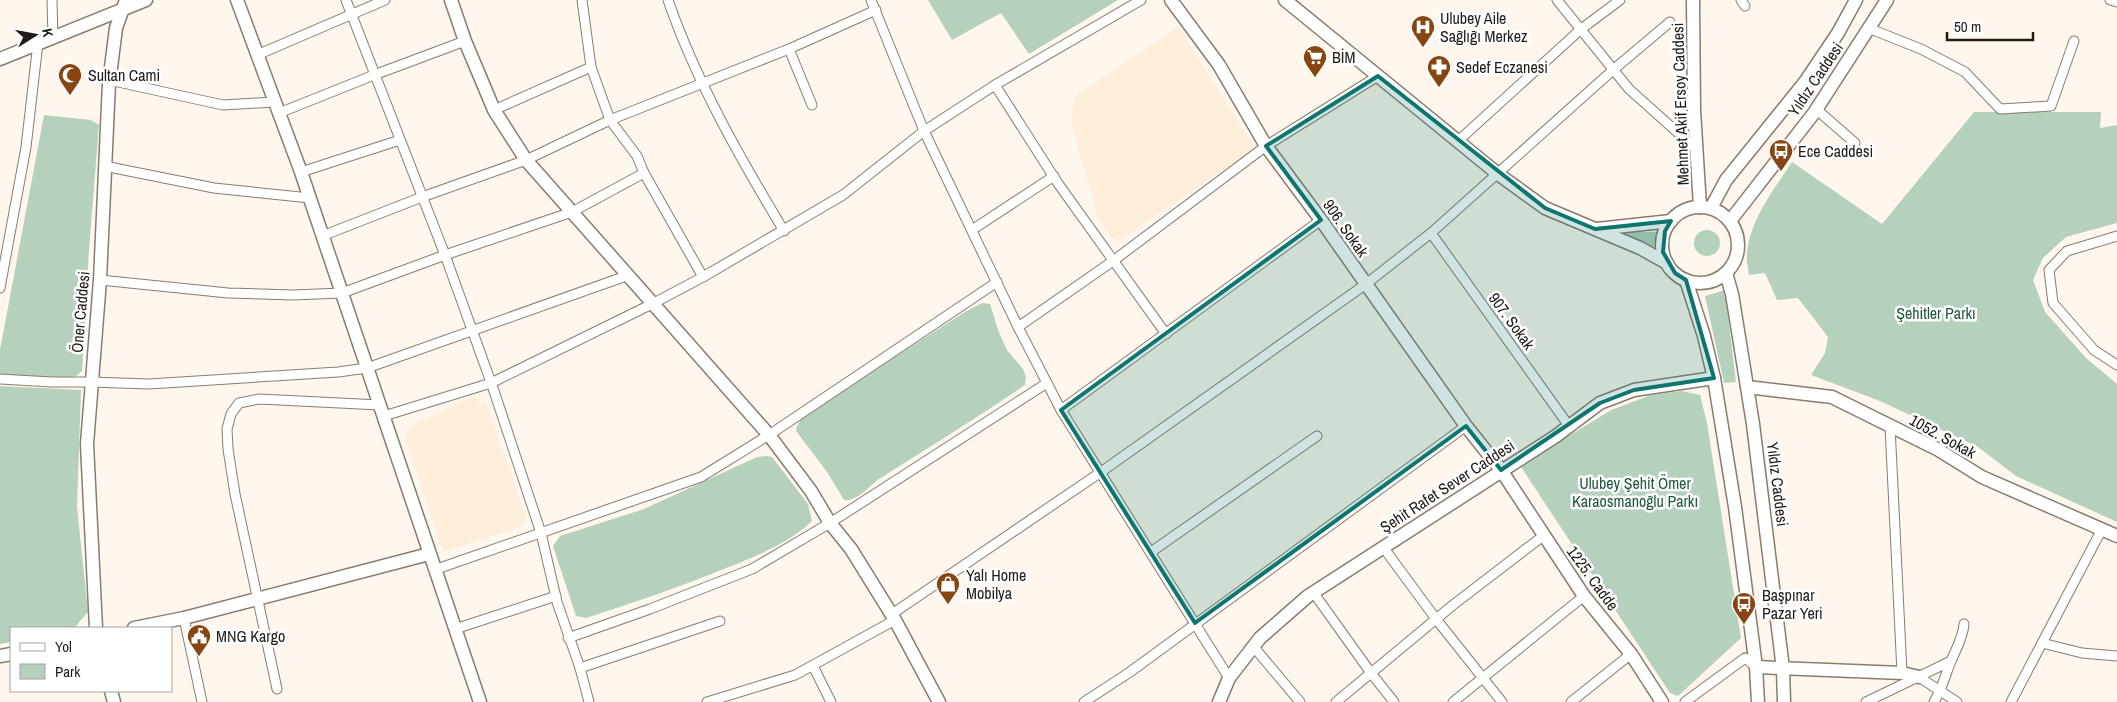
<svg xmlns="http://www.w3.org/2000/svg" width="2117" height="702" font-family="'Archivo Narrow',sans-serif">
  <rect width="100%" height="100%" fill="#fff7ed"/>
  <g fill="#fdeedc">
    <polygon points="1178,27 1255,148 1120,240 1112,238 1098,218 1071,122 1075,96"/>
    <polygon points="475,396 480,405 486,402 525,515 525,521 521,527 443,552 405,438 412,425"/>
  </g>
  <g fill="#b5d0bc">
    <polygon points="928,0 1118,0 1029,54 1001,13 952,40"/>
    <path d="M 1974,112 L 2101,112 L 2100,128 L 2117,125 L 2117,223 L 2066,237 L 2043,258 L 2033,280 L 2045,312 L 2086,358 L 2117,384 L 2117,522 L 2016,476 L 1978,447 L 1880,401 L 1811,375 L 1825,353 L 1828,337 L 1798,298 L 1777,300 L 1765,273 L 1749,275 C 1748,268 1746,259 1747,252 C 1751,218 1774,189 1792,162 L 1882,224 Z"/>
    <polygon points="44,115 91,120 99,125 89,250 82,371 76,376 67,378 0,375 0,350"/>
    <circle cx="1707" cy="243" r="13"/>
    <polygon points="1613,232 1656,232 1654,247"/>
    <polygon points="1725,290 1736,382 1724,383 1705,296"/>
    <path d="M 982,303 L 990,304 L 998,330 L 1007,350 L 1023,369 L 1026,377 L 1025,385 C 977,418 928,448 879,479 C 869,486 857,502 844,500 L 827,472 L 796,431 L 797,426 L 802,417 L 963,313 Z"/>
    <polygon points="0,386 81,390 77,507 88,612 75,627 70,628 11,628 11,642 0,644"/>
    <polygon points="1682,391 1700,395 1707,423 1741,638 1678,696 1670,693 1521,467 1531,459 1611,410 1651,395"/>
    <path d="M 766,456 L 772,457 L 808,504 L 812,521 C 788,544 754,557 724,569 C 679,587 633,603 586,618 L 576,616 L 553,546 L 560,536 L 644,509 L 757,457 Z"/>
  </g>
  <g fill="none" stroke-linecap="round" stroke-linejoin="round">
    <g stroke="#887c6e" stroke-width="11">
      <g id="street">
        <polyline points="52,0 53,37"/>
        <polyline points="346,0 445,255 493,388 541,533 557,602 580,668 589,702"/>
        <polyline points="582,0 591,67 610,120 637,156 644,173 703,277"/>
        <path d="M 668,0 C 696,81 740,158 784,231"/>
        <polyline points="871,0 924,131 1018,327 1061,410 1229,678"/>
        <polyline points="1557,0 1629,89 1696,149"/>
        <polyline points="1741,0 1745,6"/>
        <polyline points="2110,0 2117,2"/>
        <polyline points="1868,28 1921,49 1965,72 2000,109 2051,106 2074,41"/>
        <polyline points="789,49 812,105"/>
        <polyline points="257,55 385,0"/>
        <polyline points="109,80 223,105 275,102"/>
        <polyline points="995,85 1057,182 1166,334"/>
        <polyline points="1816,109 1855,143"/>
        <polyline points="494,110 591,67"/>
        <polyline points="279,113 374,75 465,41"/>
        <polyline points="1458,141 1580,30 1620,0"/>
        <polyline points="104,166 214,188 310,198"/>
        <polyline points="301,172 400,140"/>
        <polyline points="972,230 1054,176"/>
        <polyline points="1431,233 1569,426"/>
        <polyline points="322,236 422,197 526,160 610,120 789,49 876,10"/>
        <polyline points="2117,236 2067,251 2049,270 2053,303 2094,350 2117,365"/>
        <polyline points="100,280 228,293 293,295 342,293 445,255 572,212 644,173"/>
        <polyline points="0,288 26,147 38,43"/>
        <polyline points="1018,327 1113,261 1266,146 1378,76"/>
        <polyline points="0,379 51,382 91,382 149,384 338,372 367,368 629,275"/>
        <polyline points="1061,410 1321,220"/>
        <polyline points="384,416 491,383 654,303 703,277 843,195 924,131 995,85 1141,0"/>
        <polyline points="1890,426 1902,673"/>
        <polyline points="1383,547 1436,619 1502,702"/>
        <polyline points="1151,552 1317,436"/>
        <polyline points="434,570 701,477 769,435 997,282"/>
        <polyline points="1313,592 1371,673 1394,702"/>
        <polyline points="892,614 1101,472 1366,284 1431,233 1613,70 1670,22"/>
        <polyline points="184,618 202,702"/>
        <polyline points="455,629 556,596"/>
        <polyline points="568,638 650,609 752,569 830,523 1047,383"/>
        <polyline points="2042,643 2082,653 2117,656"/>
        <polyline points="1253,646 1300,702"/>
        <polyline points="813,666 831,702"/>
        <polyline points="580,668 720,621"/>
        <polyline points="1919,677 1957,702"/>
        <polyline points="277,689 235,494 228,449 227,429 231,414 239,403 259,399 380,405"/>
        <polyline points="707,702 795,675 895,620"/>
        <polyline points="1084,702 1130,672 1466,426"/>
        <polyline points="1336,702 1453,605 1543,536"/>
        <polyline points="1453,702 1584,596"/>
        <polyline points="1571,702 1631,654"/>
        <polyline points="1685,702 1745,658 1756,667"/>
        <polyline points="1866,702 1951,661"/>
        <path d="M 1934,702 C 1942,689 1945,676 1951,661 C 1956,649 1963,638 1964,624"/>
        <polyline points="2011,702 2102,529"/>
      </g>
    </g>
    <g stroke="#887c6e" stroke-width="15">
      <g id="secondary">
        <polyline points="237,0 301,172 480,702"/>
        <polyline points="451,0 465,41 494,110 526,160 769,435 811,491 830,523 851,549 895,620 939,702"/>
        <polyline points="1171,0 1219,65 1266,146 1321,220 1466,426 1501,470 1584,596 1631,654 1662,702"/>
        <polyline points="1285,0 1498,174 1545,208 1640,248 1667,263"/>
        <polyline points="1693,0 1694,110 1700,207"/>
        <polyline points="0,59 146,0"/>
        <circle cx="1700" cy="245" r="38"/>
        <polyline points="1711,208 1726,180 1805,82 1838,33 1856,0"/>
        <polyline points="1730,221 1814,113 1887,0"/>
        <polyline points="1597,229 1671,221"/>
        <polyline points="1726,273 1732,294 1753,424 1783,669 1784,702"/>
        <polyline points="1686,280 1704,336 1714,378 1735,507 1756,667 1758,702"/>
        <polyline points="1747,387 1832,397 1937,449 1982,477 2117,536"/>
        <polyline points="96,628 87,444 100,280 109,83 116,28 126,0"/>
        <polyline points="134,628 184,618 429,554"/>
        <polyline points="0,656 11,654"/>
        <polyline points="1756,667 1902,673 1919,677"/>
        <polyline points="111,691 114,702"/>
        <polyline points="1219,702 1229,678 1260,638 1308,596 1556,436 1600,403 1634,390 1714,378"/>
      </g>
    </g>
    <use href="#street" stroke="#fff" stroke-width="9"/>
    <use href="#secondary" stroke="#fff" stroke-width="12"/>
  </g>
  <path fill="#0f766e" fill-opacity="0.2" stroke="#0f766e" stroke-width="4" stroke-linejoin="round" d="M 1378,76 L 1545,208 L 1595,229 L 1671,221 L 1665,231 L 1663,252 L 1675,273 L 1686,280 L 1714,378 L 1634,390 L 1600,403 L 1501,470 L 1466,426 L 1195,623 L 1061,410 L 1321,220 L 1266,146 Z"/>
  <defs>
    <g id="hospital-pin" transform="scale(1.25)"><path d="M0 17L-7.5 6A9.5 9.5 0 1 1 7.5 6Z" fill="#864511" stroke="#fff"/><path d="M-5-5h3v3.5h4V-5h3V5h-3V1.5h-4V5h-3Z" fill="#fff"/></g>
    <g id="supermarket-pin" transform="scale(1.25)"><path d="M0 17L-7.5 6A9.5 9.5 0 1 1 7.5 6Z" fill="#864511" stroke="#fff"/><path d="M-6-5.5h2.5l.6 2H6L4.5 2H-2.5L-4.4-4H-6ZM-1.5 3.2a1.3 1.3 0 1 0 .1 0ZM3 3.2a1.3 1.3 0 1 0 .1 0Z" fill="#fff"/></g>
    <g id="pharmacy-pin" transform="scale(1.25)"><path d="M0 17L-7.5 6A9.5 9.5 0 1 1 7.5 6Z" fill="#864511" stroke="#fff"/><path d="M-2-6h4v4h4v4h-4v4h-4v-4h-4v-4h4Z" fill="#fff"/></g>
    <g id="mosque-pin" transform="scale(1.25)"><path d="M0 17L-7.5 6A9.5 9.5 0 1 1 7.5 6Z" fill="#864511" stroke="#fff"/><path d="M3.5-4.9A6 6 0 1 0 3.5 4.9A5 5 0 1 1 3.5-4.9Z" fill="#fff"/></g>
    <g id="bus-pin" transform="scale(1.25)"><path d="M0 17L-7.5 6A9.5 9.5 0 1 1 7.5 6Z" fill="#864511" stroke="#fff"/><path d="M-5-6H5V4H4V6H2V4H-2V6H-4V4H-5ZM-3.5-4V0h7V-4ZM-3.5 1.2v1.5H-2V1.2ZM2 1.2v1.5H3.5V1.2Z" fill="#fff"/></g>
    <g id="shop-pin" transform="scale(1.25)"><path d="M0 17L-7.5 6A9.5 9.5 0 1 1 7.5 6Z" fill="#864511" stroke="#fff"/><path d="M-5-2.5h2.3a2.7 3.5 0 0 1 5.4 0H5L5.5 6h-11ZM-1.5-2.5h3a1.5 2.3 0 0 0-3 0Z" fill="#fff"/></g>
    <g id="civic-pin" transform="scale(1.25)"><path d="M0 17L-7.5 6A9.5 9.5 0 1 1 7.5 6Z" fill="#864511" stroke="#fff"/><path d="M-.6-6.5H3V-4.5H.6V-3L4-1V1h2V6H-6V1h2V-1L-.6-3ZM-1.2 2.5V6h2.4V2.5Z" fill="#fff"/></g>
  </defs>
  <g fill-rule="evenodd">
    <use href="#hospital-pin" x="1423" y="27"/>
    <use href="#supermarket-pin" x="1315" y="57"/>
    <use href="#pharmacy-pin" x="1439" y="67"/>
    <use href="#mosque-pin" x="70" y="75"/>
    <use href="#bus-pin" x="1781" y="151"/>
    <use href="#shop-pin" x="948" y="584"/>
    <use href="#bus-pin" x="1744" y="604"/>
    <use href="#civic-pin" x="199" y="636"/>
  </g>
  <g text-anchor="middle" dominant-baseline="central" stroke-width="5" stroke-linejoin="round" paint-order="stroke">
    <g font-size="16" fill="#201b15" stroke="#fff" text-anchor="start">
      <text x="1440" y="18">Ulubey Aile<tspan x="1440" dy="18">Sağlığı Merkez</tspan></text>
      <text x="1332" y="57">BİM</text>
      <text x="1456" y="67">Sedef Eczanesi</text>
      <text x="88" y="75">Sultan Cami</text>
      <text x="1798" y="151">Ece Caddesi</text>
      <text x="966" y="575">Yalı Home<tspan x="966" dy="18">Mobilya</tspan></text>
      <text x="1762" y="595">Başpınar<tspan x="1762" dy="18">Pazar Yeri</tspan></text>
      <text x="216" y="636">MNG Kargo</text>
    </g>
    <g font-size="16" fill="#201b15" stroke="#fff">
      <text transform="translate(1815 79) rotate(-56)">Yıldız Caddesi</text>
      <text transform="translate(1680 104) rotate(-92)">Mehmet Akif Ersoy Caddesi</text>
      <text transform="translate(1346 228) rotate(55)">906. Sokak</text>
      <text transform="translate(80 312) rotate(-85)">Öner Caddesi</text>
      <text transform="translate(1512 321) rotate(54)">907. Sokak</text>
      <text transform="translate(1943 436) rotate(29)">1052. Sokak</text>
      <text transform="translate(1778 484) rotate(83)">Yıldız Caddesi</text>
      <text transform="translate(1447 486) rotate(-33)">Şehit Rafet Sever Caddesi</text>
      <text transform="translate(1593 578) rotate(54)">1225. Cadde</text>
    </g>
    <g font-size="16" fill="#205935" stroke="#fff">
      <text x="1936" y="313">Şehitler Parkı</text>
      <text x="1635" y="483">Ulubey Şehit Ömer<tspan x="1635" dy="18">Karaosmanoğlu Parkı</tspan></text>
    </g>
  </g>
  <rect x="10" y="627" width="162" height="65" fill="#ffffff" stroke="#a6a4a1"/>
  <rect x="20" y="643" width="25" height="8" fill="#ffffff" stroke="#a6a4a1"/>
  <text x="55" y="652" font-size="15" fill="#201b15">Yol</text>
  <rect x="20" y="664" width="25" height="15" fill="#b5d0bc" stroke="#a6a4a1"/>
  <text x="55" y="677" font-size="15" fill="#201b15">Park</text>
  <g transform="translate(35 35) rotate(79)" stroke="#ffffff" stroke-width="4" paint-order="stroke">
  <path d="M0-4L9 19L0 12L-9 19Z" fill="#201b15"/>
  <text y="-8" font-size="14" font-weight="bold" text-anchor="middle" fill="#201b15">K</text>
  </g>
  <path d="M1947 32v8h86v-8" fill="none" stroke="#201b15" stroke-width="2.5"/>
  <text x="1954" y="32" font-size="15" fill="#201b15" stroke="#ffffff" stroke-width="4" paint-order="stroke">50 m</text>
</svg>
